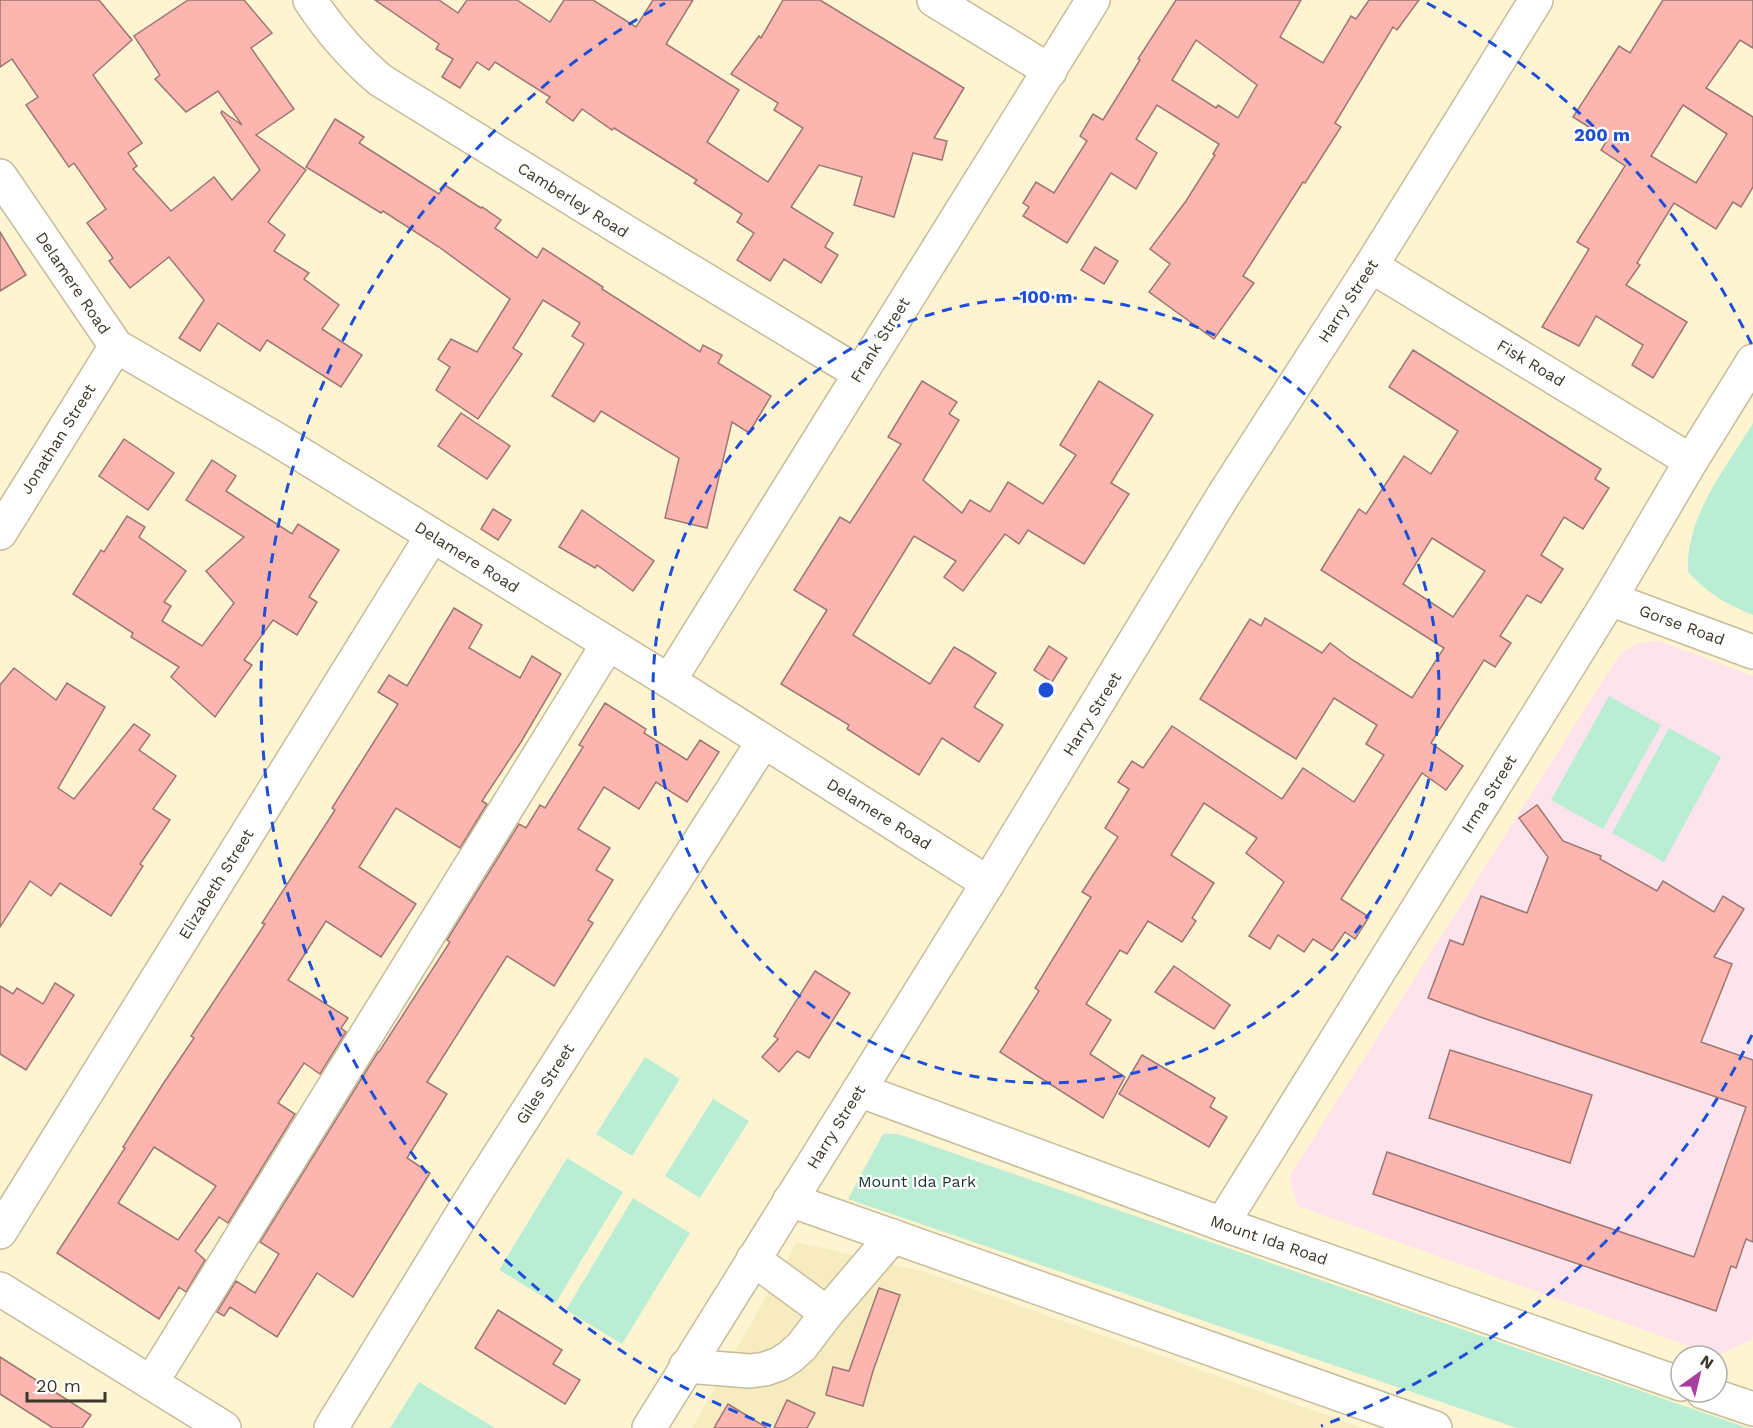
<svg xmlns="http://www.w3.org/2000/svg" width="1753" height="1428" font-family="'Work Sans',sans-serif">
  <rect width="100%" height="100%" fill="#fff4d1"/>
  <polygon fill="#f7ebc0" points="797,1242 925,1272 1363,1428 692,1428"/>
  <polygon fill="#fce3ec" points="1659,641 1753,676 1753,1335 1751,1340 1717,1356 1298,1206 1289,1177 1620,654 1639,643"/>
  <g fill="#b9eed5">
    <path d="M 1753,423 L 1753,615 C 1725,604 1709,594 1688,572 C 1685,517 1726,468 1753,423 Z"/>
    <polygon points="1609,696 1661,725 1603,829 1551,800"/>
    <polygon points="1669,728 1721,757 1664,862 1612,833"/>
    <polygon points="645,1057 680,1079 632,1156 596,1134"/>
    <polygon points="713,1099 749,1121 700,1198 665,1176"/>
    <polygon points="883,1134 898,1134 1748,1428 1517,1428 848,1199"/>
    <polygon points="567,1158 623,1192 555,1304 499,1270"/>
    <polygon points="633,1198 690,1233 622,1344 566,1310"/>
    <polygon points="419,1382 495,1428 390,1428"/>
  </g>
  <g fill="#fdb5b0" stroke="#9c7774" stroke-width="1.5" fill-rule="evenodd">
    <polygon points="0,0 99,0 132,40 93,75 142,143 128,153 137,166 133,169 171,211 214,177 232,200 260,170 221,113 222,111 242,125 218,91 186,112 155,79 160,75 134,36 188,0 244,0 272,33 251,48 294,109 256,135 306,170 268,222 285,235 274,251 309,273 304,279 339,305 322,329 362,355 341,387 267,340 260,351 218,323 200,351 179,338 204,300 169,257 130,288 109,261 113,258 87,223 106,209 74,163 69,167 26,105 38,97 12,59 0,67"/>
    <polygon points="375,0 439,0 458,13 467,0 517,0 550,22 564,0 593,0 636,27 653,0 693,0 666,44 739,90 707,142 768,182 803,128 774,110 778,103 731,74 759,36 761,38 783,0 820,0 964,88 934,138 947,141 942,160 913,153 894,217 854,205 862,177 819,165 791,207 833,233 825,247 838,255 821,283 784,259 770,281 737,260 754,233 737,222 742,214 694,183 697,180 614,128 612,130 582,109 573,121 546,102 550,97 495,62 489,70 477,62 460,88 442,77 453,59 436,49 439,44"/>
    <path d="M 1176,0 L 1301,0 L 1280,37 L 1323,63 L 1351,16 L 1356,19 L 1369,0 L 1419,0 L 1397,30 L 1393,27 L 1335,123 L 1341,127 L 1305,183 L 1303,182 L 1243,276 L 1254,283 L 1214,339 L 1149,292 L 1170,264 L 1150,249 L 1186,201 L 1215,155 L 1213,154 L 1219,144 L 1157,105 L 1136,139 L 1157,153 L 1136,189 L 1111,173 L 1067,243 L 1023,216 L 1029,207 L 1023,203 L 1036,182 L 1054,193 L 1087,141 L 1080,136 L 1093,114 L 1103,120 L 1140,60 L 1138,59 ZM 1196,40 L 1257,85 L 1238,118 L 1218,105 L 1216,108 L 1172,80 Z"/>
    <path d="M 1663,0 L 1753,0 L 1753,48 L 1740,40 L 1706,88 L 1753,117 L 1753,187 L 1741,207 L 1733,202 L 1716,229 L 1674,203 L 1637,263 L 1640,265 L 1626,285 L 1687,322 L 1653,378 L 1632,365 L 1643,345 L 1596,316 L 1579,346 L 1542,327 L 1589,249 L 1577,242 L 1625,166 L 1601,150 L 1608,139 L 1573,117 L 1619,46 L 1630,53 ZM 1683,105 L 1727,134 L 1696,183 L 1651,156 Z"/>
    <polygon points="335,119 364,137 359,143 439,194 445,185 481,208 482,207 501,220 495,228 537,258 543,248 603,287 602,289 700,352 703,345 722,355 718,363 771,396 749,433 732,422 707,528 665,518 679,458 601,411 594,422 552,396 584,344 572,336 580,323 543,300 513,348 522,354 478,419 436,390 450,367 438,359 451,339 477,352 510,299 439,247 383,211 381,213 306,167"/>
    <polygon points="0,232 26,275 0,291"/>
    <polygon points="1095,247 1118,261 1104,284 1081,270"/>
    <path d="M 1413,350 L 1601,469 L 1595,479 L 1609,488 L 1583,529 L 1564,517 L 1541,555 L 1563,569 L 1541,603 L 1527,595 L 1500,636 L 1511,643 L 1495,667 L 1484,660 L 1431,743 L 1463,766 L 1446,790 L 1422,773 L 1341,899 L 1369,917 L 1355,939 L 1345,932 L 1332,951 L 1313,939 L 1304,952 L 1278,935 L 1270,949 L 1249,936 L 1284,882 L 1246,853 L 1257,838 L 1204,803 L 1171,855 L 1214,883 L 1192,918 L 1196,921 L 1182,942 L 1148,921 L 1127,954 L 1120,950 L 1086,1004 L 1111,1020 L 1090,1054 L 1125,1077 L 1103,1118 L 1000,1052 L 1039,991 L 1035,988 L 1091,897 L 1082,892 L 1118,837 L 1105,828 L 1129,789 L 1118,782 L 1132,761 L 1143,768 L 1172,726 L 1282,799 L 1303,768 L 1354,802 L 1384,755 L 1366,744 L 1377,725 L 1334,698 L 1296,759 L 1200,699 L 1250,619 L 1261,626 L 1265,618 L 1322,653 L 1330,643 L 1351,659 L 1412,698 L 1444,648 L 1321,570 L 1359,509 L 1366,514 L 1404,456 L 1431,474 L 1458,431 L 1389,387 ZM 1432,538 L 1485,571 L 1453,617 L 1403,584 Z"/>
    <polygon points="922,381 957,402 949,414 959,420 923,480 962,513 970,500 990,512 1008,482 1043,504 1076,455 1060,445 1099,381 1153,415 1111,483 1129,494 1084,564 1028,530 1019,544 1005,534 963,591 944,577 956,561 914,536 853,635 930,684 954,647 968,655 996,673 974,707 1003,725 979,762 942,738 919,775 847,729 849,725 781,684 827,610 794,590 840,517 850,523 901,444 888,437"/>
    <polygon points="461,413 510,446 487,479 438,446"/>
    <polygon points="124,439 174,473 148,510 99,476"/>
    <polygon points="212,460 236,476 226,491 292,534 298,524 339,550 309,597 317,602 297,635 273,620 244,660 252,665 215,717 171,677 179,667 131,637 133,633 73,594 101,550 104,552 127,516 145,527 139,537 186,571 164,602 171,606 162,621 202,646 234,603 206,571 244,537 186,500"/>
    <polygon points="493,509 511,520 498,540 481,529"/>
    <polygon points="582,510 654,561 633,591 597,565 595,568 559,547"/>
    <path d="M 454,608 L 482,625 L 469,648 L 520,678 L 532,656 L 561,674 L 521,742 L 482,801 L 487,804 L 460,848 L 396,808 L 359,867 L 416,904 L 381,957 L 326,921 L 288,980 L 348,1018 L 341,1028 L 346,1032 L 320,1074 L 304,1063 L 278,1103 L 295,1114 L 228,1223 L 219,1217 L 195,1251 L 205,1260 L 186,1292 L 179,1287 L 159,1319 L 57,1253 L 125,1148 L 123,1147 L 163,1084 L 194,1038 L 191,1036 L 265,924 L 262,923 L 335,810 L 332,808 L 398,704 L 378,692 L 389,675 L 407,686 ZM 154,1147 L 216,1186 L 178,1240 L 118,1203 Z"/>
    <polygon points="1049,646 1067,658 1052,682 1034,670"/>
    <polygon points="14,668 56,700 67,683 105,707 58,788 74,799 134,724 150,735 139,750 176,776 153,809 170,820 140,864 143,866 111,916 60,883 51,896 30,881 0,927 0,685"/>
    <polygon points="605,703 646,729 644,733 687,760 700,740 719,752 687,802 656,782 639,809 604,787 578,829 610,848 596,870 613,880 588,920 593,923 554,986 507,956 427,1082 447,1094 407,1158 430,1173 353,1297 317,1273 277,1337 230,1307 224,1316 217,1312 236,1281 255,1293 279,1254 260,1242 378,1052 379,1052 450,942 447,940 519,824 526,828 540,805 545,808 583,747 579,745"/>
    <polygon points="1537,805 1563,841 1601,856 1600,859 1657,891 1663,881 1714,912 1723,896 1744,909 1714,957 1732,964 1701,1042 1753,1060 1753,1242 1746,1239 1736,1268 1731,1266 1716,1311 1373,1194 1387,1152 1694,1257 1746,1107 1483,1018 1428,998 1450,940 1463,945 1481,896 1527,913 1548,857 1519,818"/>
    <polygon points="1174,966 1230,1005 1214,1029 1155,992"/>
    <polygon points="815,971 850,993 809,1058 797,1051 779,1072 762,1057 778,1039 774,1036"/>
    <polygon points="55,983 74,995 26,1070 0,1054 0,986 13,994 17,988 43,1004"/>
    <polygon points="1450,1050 1592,1095 1570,1163 1429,1118"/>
    <polygon points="1142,1055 1215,1098 1210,1107 1227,1117 1209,1147 1119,1094"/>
    <polygon points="879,1288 900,1295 873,1371 863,1406 826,1395 833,1367 849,1371"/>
    <polygon points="498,1310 562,1350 553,1364 580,1380 565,1404 475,1348"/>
    <polygon points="0,1357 91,1415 82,1428 53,1428 0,1394"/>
    <polygon points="787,1400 815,1413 807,1428 774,1428"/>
    <polygon points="728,1404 767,1428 714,1428"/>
  </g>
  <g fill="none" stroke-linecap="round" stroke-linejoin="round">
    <g stroke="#c5bc9a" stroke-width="36">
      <g id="minor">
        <path d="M 310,0 C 330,31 352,56 380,80 L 626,232 L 859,373"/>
        <polyline points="934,0 1050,71"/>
        <polyline points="0,176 116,346 276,439 669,681 988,883"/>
        <polyline points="1371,266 1691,461"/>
        <polyline points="0,533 116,346"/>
        <polyline points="1610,599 1753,652"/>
        <polyline points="669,681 1093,0"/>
        <polyline points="859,1090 1222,1224 1681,1384"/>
        <polyline points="790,1200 1435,1428"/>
        <polyline points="1222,1224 1610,599 1691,461 1753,361"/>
        <polyline points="0,1232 432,536"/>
        <polyline points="753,1259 827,1313"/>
        <polyline points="0,1289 224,1428"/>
        <polyline points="686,1366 750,1371 765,1369 779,1364 790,1357 802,1346 827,1313 893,1236"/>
        <polyline points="151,1383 608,644"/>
        <polyline points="1703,1392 1753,1409"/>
        <polyline points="331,1428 469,1203 763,742"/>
        <polyline points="649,1428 988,883 1223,496 1371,266 1536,0"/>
      </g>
    </g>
    <use href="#minor" stroke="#fff" stroke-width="33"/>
  </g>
  <g fill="none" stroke="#1d4ed8" stroke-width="3" stroke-dasharray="10 8">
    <circle cx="1046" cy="690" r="393"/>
    <path d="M1752 1035A786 786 0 0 1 1321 1426M771 1426A786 786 0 0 1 665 3M1427 3A786 786 0 0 1 1752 345"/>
  </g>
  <g text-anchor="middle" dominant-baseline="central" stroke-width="4.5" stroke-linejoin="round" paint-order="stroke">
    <g font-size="16" fill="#3b3729" stroke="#fff">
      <text transform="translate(573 200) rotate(32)">Camberley Road</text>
      <text transform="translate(73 283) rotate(56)">Delamere Road</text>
      <text transform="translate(1348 301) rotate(-57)">Harry Street</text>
      <text transform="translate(880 340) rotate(-58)">Frank Street</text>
      <text transform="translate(1531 363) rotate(31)">Fisk Road</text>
      <text transform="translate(58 439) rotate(-58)">Jonathan Street</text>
      <text transform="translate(467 557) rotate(32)">Delamere Road</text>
      <text transform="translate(1682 625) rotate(20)">Gorse Road</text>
      <text transform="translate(1092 714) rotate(-58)">Harry Street</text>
      <text transform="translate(1489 794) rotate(-58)">Irma Street</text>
      <text transform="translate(879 814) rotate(32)">Delamere Road</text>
      <text transform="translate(216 884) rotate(-58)">Elizabeth Street</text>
      <text transform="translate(545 1084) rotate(-57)">Giles Street</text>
      <text transform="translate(836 1127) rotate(-58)">Harry Street</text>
      <text transform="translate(1269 1240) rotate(19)">Mount Ida Road</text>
    </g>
    <g font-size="16" fill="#163629" stroke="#fff">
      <text x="917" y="1181">Mount Ida Park</text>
    </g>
  </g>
  <circle cx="1046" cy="690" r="9" fill="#1d4ed8" stroke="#fff" stroke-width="3"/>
  <g font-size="18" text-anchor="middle" font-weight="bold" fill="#1d4ed8" stroke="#fff" stroke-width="4.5" stroke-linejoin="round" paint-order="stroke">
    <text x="1602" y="141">200 m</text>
    <text x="1046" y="303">100 m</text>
  </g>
  <g transform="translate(1699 1374) rotate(34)"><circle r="28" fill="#ffffff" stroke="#b1afa9" stroke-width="1.5"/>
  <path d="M0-4.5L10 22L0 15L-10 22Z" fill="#a93e9e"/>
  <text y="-9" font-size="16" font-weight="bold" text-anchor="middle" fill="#3b3729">N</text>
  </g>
  <path d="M27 1392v9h78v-9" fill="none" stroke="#3b3729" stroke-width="3"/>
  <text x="36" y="1392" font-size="18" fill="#3b3729" stroke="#ffffff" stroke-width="4.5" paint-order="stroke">20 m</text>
</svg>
